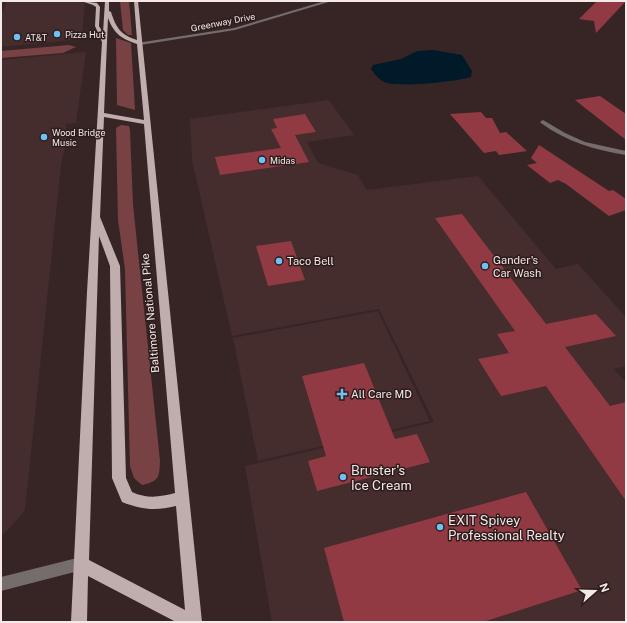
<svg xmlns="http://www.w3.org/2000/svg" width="627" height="623" font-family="'Public Sans',sans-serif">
  <rect width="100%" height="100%" fill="#372526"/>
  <g fill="#452c2d">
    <polygon points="7,1 85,1 82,39 1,47 1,14"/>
    <polygon points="86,52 76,123 66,124 66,142 61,165 25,510 5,533 1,534 1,60"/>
    <polygon points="329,100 354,135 307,142 318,163 358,175 367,190 478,176 556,269 578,264 626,317 626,366 614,369 626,382 626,622 272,622 245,466 434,422 379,309 232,336 192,160 190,119"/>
    <polygon points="378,311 430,421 258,461 233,338"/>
  </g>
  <g fill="#784245">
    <polygon points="120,1 129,1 132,35 128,35 123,30"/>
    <polygon points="116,38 131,43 135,110 117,105"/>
    <polygon points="69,45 76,47 63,53 1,58 1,51"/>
    <path d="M 121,125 L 129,126 L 130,131 L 133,205 L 160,461 C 159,477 160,481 142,485 L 134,478 L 130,466 L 125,269 L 118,220 L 116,128 Z"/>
  </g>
  <path fill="#001a2a" d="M 433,50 L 462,55 L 472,71 L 471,77 C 454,82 404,87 387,83 C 380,81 375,75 371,69 L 373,65 L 401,59 L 417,51 Z"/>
  <g fill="#923a43">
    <polygon points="597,1 626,1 596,33 594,21 579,19"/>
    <polygon points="600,96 626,114 626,140 575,100"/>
    <polygon points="481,112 486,118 492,118 500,133 506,132 527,151 499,155 496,151 484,153 450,114"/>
    <polygon points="305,114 316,132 295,135 309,162 220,175 215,157 281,148 271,129 277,128 273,119"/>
    <polygon points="539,145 609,191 613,190 626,199 626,210 609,216 566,184 558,180 550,183 527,165 537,163 531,158"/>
    <polygon points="462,214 546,324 596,314 616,336 565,347 610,406 626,402 626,501 546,386 501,396 478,359 509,353 497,334 515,331 435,218"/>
    <polygon points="291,241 305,280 268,286 256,246"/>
    <polygon points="364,363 395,439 417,434 430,462 317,491 308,461 326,456 302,376"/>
    <polygon points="526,492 582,590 483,622 344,622 324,548"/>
  </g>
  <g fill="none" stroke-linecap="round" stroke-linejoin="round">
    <g fill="#756c6c" fill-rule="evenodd">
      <polygon points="325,1 332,1 235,30 140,45 137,43 234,28"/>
      <path d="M 543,120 L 565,133 L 585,142 L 626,151 L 626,155 C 595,150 567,142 541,123 L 540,122 Z"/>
      <polygon points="81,557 86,559 88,564 86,569 1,591 1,577"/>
    </g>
    <path fill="#c0adad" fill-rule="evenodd" d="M 81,1 L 97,3 L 100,7 L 99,26 L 103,33 L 105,1 L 109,1 L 109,11 L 111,12 C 116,28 121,35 137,40 L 134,1 L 138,1 L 202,622 L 176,622 L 88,576 L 87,622 L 71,622 L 87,292 L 102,42 L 95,26 L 96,7 L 93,5 ZM 108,18 C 114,34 122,39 137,44 L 144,120 L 104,113 ZM 104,117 L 144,124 L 175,493 C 160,497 147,499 132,492 L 126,478 L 120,266 L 100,217 ZM 99,236 L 110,266 L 112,478 L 122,502 C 142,510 156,511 176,506 L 185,610 L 89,560 Z"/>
  </g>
  <g fill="#6ec2f3" stroke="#2d1c1c" stroke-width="1.5">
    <circle cx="57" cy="34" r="4"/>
    <circle cx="17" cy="37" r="4"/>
    <circle cx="44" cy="137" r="4"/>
    <circle cx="262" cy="160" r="4"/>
    <circle cx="279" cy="261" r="4"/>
    <circle cx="485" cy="266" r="4"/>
    <path d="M340 388h4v4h4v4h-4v4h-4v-4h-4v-4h4z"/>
    <circle cx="343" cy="477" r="4"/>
    <circle cx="440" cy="527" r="4"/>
  </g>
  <g text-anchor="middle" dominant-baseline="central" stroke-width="3" stroke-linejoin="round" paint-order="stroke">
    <g font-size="9" fill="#f4e8e8" stroke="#2d1c1c">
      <text transform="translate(223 22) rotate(-11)">Greenway Drive</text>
    </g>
    <g font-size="9" fill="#f4e8e8" stroke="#2d1c1c" text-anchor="start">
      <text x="65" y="34">Pizza Hut</text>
      <text x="25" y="37">AT&amp;T</text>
      <text x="52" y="132">Wood Bridge<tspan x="52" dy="10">Music</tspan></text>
      <text x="270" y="160">Midas</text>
    </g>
    <g font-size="11" fill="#f4e8e8" stroke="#2d1c1c" text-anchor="start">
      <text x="493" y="260">Gander's<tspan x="493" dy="13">Car Wash</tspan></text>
      <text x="287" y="261">Taco Bell</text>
      <text x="351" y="394">All Care MD</text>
    </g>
    <g font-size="11" fill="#f4e8e8" stroke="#2d1c1c">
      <text transform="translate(150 313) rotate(-95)">Baltimore National Pike</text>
    </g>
    <g font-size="13" fill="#f4e8e8" stroke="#2d1c1c" text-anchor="start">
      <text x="351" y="470">Bruster's<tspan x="351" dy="15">Ice Cream</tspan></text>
      <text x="448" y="520">EXIT Spivey<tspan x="448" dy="15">Professional Realty</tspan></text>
    </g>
  </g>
  <rect width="627" height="623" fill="none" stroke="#f4e8e8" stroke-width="4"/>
  <g transform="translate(595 591) rotate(70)" stroke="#2d1c1c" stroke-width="3" paint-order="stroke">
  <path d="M0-3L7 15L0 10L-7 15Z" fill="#f4e8e8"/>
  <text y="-6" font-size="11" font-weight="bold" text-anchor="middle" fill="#f4e8e8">N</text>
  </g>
</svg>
